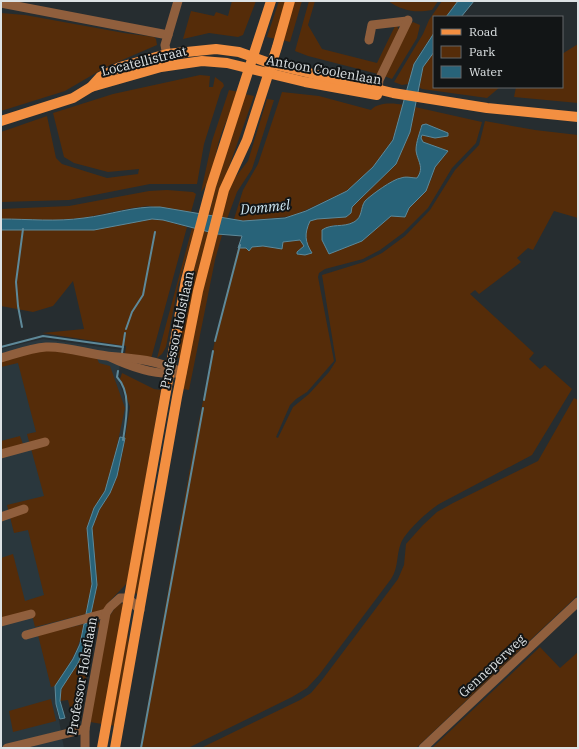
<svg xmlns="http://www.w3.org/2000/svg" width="579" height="749" font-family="'IBM Plex Serif',serif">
  <rect width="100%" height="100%" fill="#262d30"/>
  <polygon fill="#2a373d" points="43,339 122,350 118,379 128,407 83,644 58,687 55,698 64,748 1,748 1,349"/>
  <g fill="#552c09" fill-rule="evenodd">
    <polygon points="232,1 256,1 243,35 238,37 209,33 183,39 191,11 214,16 216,12 228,16"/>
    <polygon points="279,1 285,1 276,39 267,37"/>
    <polygon points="292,1 302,1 290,42 282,40"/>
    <polygon points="309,1 315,1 308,25 322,49 377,63 396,24 399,30 378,74 308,56 295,51"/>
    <path d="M 388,1 L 438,1 L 432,10 C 415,13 403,11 388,1 Z"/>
    <polygon points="442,1 458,1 446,17 434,17 434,33 420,53 408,84 402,85 394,82 423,34 429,20"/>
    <polygon points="1,13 25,15 124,33 154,37 156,39 157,45 106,67 65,91 1,111"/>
    <polygon points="413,22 420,25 417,38 392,79 384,76 409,25"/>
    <polygon points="578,44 578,103 514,97 516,87 562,87 562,54"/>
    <polygon points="434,52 434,87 500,87 487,98 422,89 419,87 423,67"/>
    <polygon points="200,75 210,76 209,87 213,87 215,77 223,83 224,86 221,90 204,144 197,184 150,184 69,200 1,202 1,132 47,116 56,158 62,164 107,178 138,174 139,169 108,172 74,163 64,157 53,113 113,94"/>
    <path d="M 229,90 L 239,92 C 233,108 225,122 220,138 C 213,159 216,174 201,192 L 212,141 Z"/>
    <path d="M 282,92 L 319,96 L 371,110 C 378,102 394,103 403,105 L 397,128 L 390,145 L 373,167 L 347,191 L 293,216 L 243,221 L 234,219 L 243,190 L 258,164 Z"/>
    <polygon points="245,94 254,96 212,215 209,215 215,189"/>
    <polygon points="267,99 274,100 252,169 237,192 227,219 221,218 230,184 248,161"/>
    <path d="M 415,107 L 482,122 L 476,143 L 452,168 L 428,208 L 403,233 L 380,250 L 363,259 L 325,269 L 319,273 L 318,277 L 334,361 L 307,392 L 296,399 L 290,405 L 276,437 L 278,438 L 293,407 L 309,394 L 329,372 L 336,361 L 322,275 L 364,262 L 382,253 L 405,236 L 430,210 L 455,170 L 479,145 L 485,121 L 535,130 L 578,135 L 578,218 L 554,211 L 533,250 L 528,248 L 517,258 L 521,262 L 479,294 L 475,290 L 470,294 L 534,353 L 529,359 L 540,369 L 545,365 L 572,389 L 532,455 L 439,504 C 428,511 406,531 401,543 C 396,555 399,567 391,579 L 319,675 L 307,688 L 292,697 L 188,748 L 140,748 L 193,451 L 216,335 L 238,248 L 263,246 L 282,248 L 282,242 L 301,240 L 304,246 L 297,252 L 310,250 C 302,242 306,230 310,221 L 317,219 L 336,218 L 352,207 L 396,164 L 410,132 ZM 426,124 L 448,133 L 435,138 L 421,135 L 421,138 L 423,142 L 448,151 L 435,167 L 432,178 L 423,194 L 409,208 L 405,217 L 391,216 L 362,241 L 329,254 L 322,240 L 334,225 L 345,226 L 357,220 L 361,216 L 365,202 L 401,178 L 417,178 C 425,167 417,161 416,150 C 416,142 420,132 422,125 Z"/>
    <polygon points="167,190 193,192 196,194 191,212 148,206 132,208 83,218 48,221 1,219 1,209 69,206 149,191"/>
    <polygon points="152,219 163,220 187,227 151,359 125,354 126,346 42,333 84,329 73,281 53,306 33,312 1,306 1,230 94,230"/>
    <polygon points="192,228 195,229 178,286 166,347 162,354 157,358"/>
    <polygon points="204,231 208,232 182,355 179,358 175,357 189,289"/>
    <polygon points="218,234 222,235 215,260 189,390 183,389 202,292"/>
    <polygon points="39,351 55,351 97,358 99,363 110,366 125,408 111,474 105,491 94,508 87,528 92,584 86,614 35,627 31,611 1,620 1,558 13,554 25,601 44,595 28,530 14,533 7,505 44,496 27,434 36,432 18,363 1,367 1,361"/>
    <polygon points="122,373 154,389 161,390 127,583 107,604 104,611 91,613 97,585 92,528 99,510 110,493 117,476 122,455 130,407 120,379"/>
    <polygon points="168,392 171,392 154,484 155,498 139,594 133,593"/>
    <polygon points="574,398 578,400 578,595 416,748 201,748 300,700 311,693 322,680 398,579 404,565 406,544 423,525 437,512 453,503 538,461"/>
    <polygon points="20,436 23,444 1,450 1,441"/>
    <polygon points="121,603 123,604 102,724 90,722 109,617 115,608"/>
    <polygon points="131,610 128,636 129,649 115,726 110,725"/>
    <path d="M 91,621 L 98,621 L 100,626 L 95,630 L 83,696 L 78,697 L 76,712 L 71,712 L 68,700 L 60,701 C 59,686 71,675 78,663 C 85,649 85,635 91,621 Z"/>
    <path d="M 84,624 C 79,651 70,663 55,686 L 51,687 L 38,635 Z"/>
    <polygon points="540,647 560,668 578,652 578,748 432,748"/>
    <polygon points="51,699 56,721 13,732 9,711"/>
  </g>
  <g fill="#286379" stroke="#5e8999">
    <polygon points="458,1 474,1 461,17 446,17"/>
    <path d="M 434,33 L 434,52 L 423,67 L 410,132 L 396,164 L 359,200 L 352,207 L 351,213 L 346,217 L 317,219 L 310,221 C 304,234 305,242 312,253 L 305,255 L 297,254 L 297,252 L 304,246 L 300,240 L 283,242 L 282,249 L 263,246 L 252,247 L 249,251 L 246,248 L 238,248 L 242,236 L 217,234 L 163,220 L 152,219 L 94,230 L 1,230 L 1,219 C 29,219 56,222 84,218 C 110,215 133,206 160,207 L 243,221 L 285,218 L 306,211 L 347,191 L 373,167 L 393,140 L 414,64 Z"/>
    <path d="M 426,124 L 448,133 L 448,136 L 435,138 L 422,135 L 421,138 L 423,142 L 448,151 L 435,167 L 426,191 L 409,208 L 405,217 L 391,216 L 362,241 L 329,254 L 322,240 L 322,230 C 332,223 343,228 354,222 C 363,217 360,208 365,201 C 371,195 393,179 401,178 C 406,176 412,178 417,178 C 425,167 417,161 416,150 C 416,142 420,132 422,125 Z"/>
    <polygon points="120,437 125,438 117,476 110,493 99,510 92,528 97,585 91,613 86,614 92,584 87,528 94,508 105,491"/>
    <polygon points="90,622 86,645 78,663 61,689 60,701 65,718 60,719 56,704 55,686 73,659 80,644 84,624"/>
  </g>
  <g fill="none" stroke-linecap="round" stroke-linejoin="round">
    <g stroke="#5e8999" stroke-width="2">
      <polyline points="22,327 18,306 16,282 23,229"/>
      <polyline points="126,329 132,312 143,295 155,232"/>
      <polyline points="215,341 240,245"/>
      <polyline points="1,347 43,336 123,347"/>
      <polyline points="122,353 125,333"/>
      <path d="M 118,371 L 117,377 C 132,393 126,420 123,440"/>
      <polyline points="204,400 213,351"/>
      <polyline points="141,748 203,408"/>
    </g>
    <g stroke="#905f3d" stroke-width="9">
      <polyline points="1,3 168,35"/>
      <polyline points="369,40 372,25 407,21"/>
      <polyline points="168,60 165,45 178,1"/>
      <polyline points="378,89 379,80 408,20"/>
      <path d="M 110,357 C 129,366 155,375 176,373"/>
      <path d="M 1,358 C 15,354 31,348 46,347 C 67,346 87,354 107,356 C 132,358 160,360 182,373"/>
      <polyline points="1,454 45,442"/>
      <polyline points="1,517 24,509"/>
      <polyline points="1,622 31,614"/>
      <polyline points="26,635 106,613"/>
      <polyline points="7,748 85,729"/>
      <polyline points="85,748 85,729 106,613 110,607 120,598 128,598 140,610"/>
      <polyline points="423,748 578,602"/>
    </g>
    <g stroke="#f38f41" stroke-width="10">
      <polyline points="91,87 161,67 202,61 227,63 305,82 377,95"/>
      <polyline points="1,121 73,98 91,87 100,77 120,67 167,54 216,49 239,52 272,64 393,93 487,108 578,117"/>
      <polyline points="102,748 186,280 211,186 271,1"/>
      <polyline points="115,748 177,397 198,291 224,190 247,140 277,47 290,1"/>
    </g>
  </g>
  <g text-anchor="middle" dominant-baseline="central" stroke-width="4" stroke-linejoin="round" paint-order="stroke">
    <g font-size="13" fill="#dde2e4" stroke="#121516">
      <text transform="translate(144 61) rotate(-14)">Locatellistraat</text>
      <text transform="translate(324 70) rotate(10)">Antoon Coolenlaan</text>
      <text transform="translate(177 330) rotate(-78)">Professor Holstlaan</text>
      <text transform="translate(492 666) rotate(-43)">Genneperweg</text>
      <text transform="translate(82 676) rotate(-80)">Professor Holstlaan</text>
    </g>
    <g font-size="14" font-style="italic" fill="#d1e9f4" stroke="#121516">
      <text transform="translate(265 207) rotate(-6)">Dommel</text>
    </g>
  </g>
  <rect width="579" height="749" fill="none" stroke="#dde2e4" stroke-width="4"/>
  <rect x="433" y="16" width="130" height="72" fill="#121516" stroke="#636768"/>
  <rect x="441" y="29" width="20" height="6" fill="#f38f41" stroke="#636768"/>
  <text x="469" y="36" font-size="12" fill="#dde2e4">Road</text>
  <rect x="441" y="46" width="20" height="12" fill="#552c09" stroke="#636768"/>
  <text x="469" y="56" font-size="12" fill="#dde2e4">Park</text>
  <rect x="441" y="66" width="20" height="12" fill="#286379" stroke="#636768"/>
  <text x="469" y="76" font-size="12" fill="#dde2e4">Water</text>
</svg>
